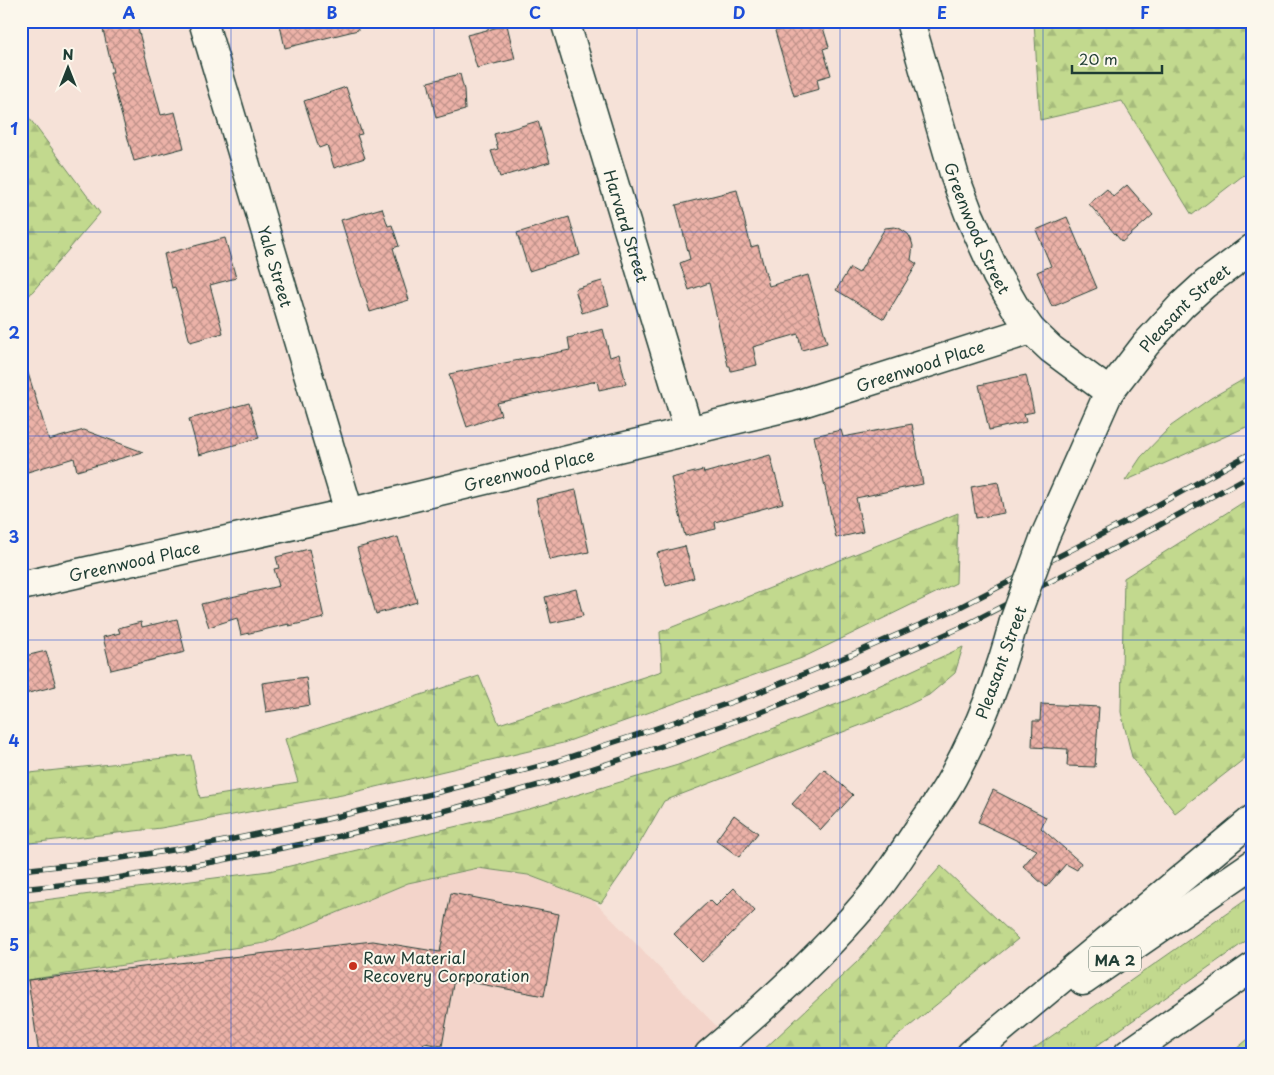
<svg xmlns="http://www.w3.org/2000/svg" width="1274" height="1075" font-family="'Playpen Sans',sans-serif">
  <defs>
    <pattern id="grass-tufts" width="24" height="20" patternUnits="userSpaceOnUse" patternTransform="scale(1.25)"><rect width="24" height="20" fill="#c2d98e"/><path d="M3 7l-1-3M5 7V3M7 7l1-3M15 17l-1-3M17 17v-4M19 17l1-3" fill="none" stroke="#a6bb7b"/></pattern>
    <pattern id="forest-firs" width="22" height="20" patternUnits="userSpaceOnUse" patternTransform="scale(1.25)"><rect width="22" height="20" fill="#c2d98e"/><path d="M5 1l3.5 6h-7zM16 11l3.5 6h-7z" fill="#a6bb7b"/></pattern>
    <pattern id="building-cross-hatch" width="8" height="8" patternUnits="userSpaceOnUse" patternTransform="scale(1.25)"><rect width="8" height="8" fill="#ecb2a8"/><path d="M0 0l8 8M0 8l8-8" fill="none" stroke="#bf928a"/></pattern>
  </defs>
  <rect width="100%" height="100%" fill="#f6e2d8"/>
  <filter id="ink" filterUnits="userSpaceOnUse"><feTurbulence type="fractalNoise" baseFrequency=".02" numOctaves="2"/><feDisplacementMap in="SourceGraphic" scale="10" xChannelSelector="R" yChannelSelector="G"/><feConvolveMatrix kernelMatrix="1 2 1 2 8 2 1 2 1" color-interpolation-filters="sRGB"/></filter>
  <g filter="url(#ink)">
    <polygon fill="#f3d4ca" points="478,868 528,875 594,901 732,1042 716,1054 21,1054 21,981 265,943 408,883"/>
    <polygon fill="url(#grass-tufts)" stroke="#708b61" points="1253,895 1253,936 1085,1054 1026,1054"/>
    <g fill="url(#forest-firs)" stroke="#708b61">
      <polygon points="1034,21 1253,21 1253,170 1241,177 1192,215 1122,101 1040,120"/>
      <polygon points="21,107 100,213 21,305"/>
      <polygon points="1253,376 1253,424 1125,481 1141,457 1171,426 1211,398 1246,378"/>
      <polygon points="1253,496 1253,752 1175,813 1132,757 1121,712 1124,578"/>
      <polygon points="958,513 956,583 802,658 563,743 342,795 161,828 21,844 21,774 191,755 200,798 298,782 285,739 479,676 499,724 662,671 660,632"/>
      <polygon points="963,647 955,673 929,695 887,715 664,801 626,867 601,903 528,875 478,868 408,883 265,943 21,981 21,903 269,871 529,809 678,765 850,699"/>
      <polygon points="941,866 1018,939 875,1054 759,1054 857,962"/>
      <polygon points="1253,1035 1253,1054 1230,1054"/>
    </g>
    <g fill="url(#building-cross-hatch)" stroke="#1f3d34">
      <polygon points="101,21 136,21 161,115 175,112 184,148 134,161 110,72 113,72"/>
      <polygon points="279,21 357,21 358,30 285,48"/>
      <polygon points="784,21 821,21 829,47 823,49 831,75 817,79 819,89 794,96 775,31 786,28"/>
      <polygon points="507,25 515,59 477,68 467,35"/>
      <polygon points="460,74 464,90 465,110 436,118 428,82"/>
      <polygon points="346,87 362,134 357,135 365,158 334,168 327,145 319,148 304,101"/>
      <polygon points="538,121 550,162 500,177 491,151 498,149 494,134"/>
      <polygon points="1127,185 1153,215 1122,242 1089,204 1107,189 1113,197"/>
      <polygon points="737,190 751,247 758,245 769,286 808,275 827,343 802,350 798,334 753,347 757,365 731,371 730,366 728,366 709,283 689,290 680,263 690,259 676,205"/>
      <polygon points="382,208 388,226 392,225 399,246 393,248 409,300 370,312 341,220"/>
      <polygon points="569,217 580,255 529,271 517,233"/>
      <polygon points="1067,217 1097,288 1052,307 1037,272 1051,266 1036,230"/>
      <polygon points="894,227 899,228 908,234 911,239 913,246 911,260 917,264 884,319 836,290 850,268 859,273 885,228"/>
      <polygon points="225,238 236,278 210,285 223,333 190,342 175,287 172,288 164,254"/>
      <polygon points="602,281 609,305 582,313 575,289"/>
      <polygon points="603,329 610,357 619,354 626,384 599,390 597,381 497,403 501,415 467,427 449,374 570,350 568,338"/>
      <polygon points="21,370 27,370 49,440 84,430 143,452 77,471 74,458 21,474"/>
      <polygon points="1026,375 1034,412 1024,414 1026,422 989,430 979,385"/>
      <polygon points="249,403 259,438 199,455 189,419"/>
      <polygon points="912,424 923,484 856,498 863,532 836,538 814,436 841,430 843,437"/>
      <polygon points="770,455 783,503 715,522 716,529 685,536 671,478 703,470 704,473"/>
      <polygon points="998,482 1004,513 976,518 971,487"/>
      <polygon points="576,490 589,552 550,560 536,499"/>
      <polygon points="398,537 417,602 376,614 357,548"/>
      <polygon points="685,546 694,578 666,586 657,553"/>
      <polygon points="309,549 324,618 289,626 289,624 241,635 237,618 209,627 201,604 279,586 274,569 279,568 276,557"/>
      <polygon points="576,589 583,616 551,623 545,597"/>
      <polygon points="177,619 185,652 111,670 103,637 120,633 118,628 141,622 142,627"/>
      <polygon points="46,651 56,686 21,695 21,657"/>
      <polygon points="306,677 310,705 266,712 262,683"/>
      <polygon points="1041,704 1099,707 1095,767 1067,766 1068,749 1032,747 1033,721 1040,721"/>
      <polygon points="824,769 853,795 821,830 792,804"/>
      <polygon points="993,790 1046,817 1041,828 1081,863 1077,870 1066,864 1046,887 1023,866 1037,850 978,822"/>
      <polygon points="734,815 758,833 739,857 716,840"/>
      <polygon points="734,888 755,911 702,962 674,934 710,900 716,906"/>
      <polygon points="451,893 559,914 544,996 454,979 442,1046 424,1043 422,1054 39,1054 28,980 373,941 440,952"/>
    </g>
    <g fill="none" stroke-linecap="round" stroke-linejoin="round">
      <g stroke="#1f3d34" stroke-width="31">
        <g id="minor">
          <path id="s1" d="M 203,21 L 349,512"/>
          <path id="s2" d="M 565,21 L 689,431"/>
          <path id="s3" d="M 21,586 L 352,512 L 796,405 L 1031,330"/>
        </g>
      </g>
      <g stroke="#1f3d34" stroke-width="31">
        <g id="tertiary">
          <path id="s4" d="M 910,21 L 955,177 L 969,214 L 997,276 L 1015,307 L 1031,330 L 1051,349 L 1109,392"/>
          <path id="s5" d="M 1045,536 L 1109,392 L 1146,344 L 1182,305 L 1205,284 L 1253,248"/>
          <path d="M 709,1054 C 764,1008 818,959 865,904 C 885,882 901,855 918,830 C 931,812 945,793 955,773 C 981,725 1000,674 1014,621"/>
        </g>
      </g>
      <g stroke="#1f3d34" stroke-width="31">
        <g id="motorway">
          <polyline points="1083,981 1253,864"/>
          <polyline points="971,1054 1253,819"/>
          <polyline points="1128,1054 1253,967"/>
        </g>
      </g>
      <use href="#minor" stroke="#fbf7ec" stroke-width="28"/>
      <use href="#tertiary" stroke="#fbf7ec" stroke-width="28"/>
      <use href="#motorway" stroke="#fbf7ec" stroke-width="28"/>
      <g stroke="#1f3d34" stroke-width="5.5">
        <g id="rail">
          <polyline points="21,870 96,862 210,844 323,820 435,793 548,764 651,730 752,695 853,654 954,610 1145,512 1253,452"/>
          <polyline points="21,889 99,881 213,862 327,839 440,812 554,781 656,748 759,713 861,672 962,627 1154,528 1253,474"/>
        </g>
      </g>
      <use href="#rail" stroke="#fbf7ec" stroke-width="4" stroke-dasharray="11" stroke-linecap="butt"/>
      <g stroke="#1f3d34" stroke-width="31" stroke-linecap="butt">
        <polyline id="tertiary-bridge" points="1014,621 1045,536"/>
      </g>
      <use href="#tertiary-bridge" stroke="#fbf7ec" stroke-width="28"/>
    </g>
  </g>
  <path fill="none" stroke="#1d4ed8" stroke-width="1" stroke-opacity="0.55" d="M 231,21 L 231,1054M 434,21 L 434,1054M 637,21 L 637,1054M 840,21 L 840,1054M 1043,21 L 1043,1054M 21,232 L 1253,232M 21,436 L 1253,436M 21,640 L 1253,640M 21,844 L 1253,844"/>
  <circle fill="#c8321e" stroke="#fbf7ec" stroke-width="2" cx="353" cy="966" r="5"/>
  <g text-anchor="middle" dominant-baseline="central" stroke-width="4" stroke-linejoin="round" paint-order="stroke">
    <rect fill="#fbf7ec" stroke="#61756b" stroke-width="1" x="1089" y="946.5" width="52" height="25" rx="4"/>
    <g font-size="15" font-weight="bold" fill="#1f3d34">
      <text x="1115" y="959">MA 2</text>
    </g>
    <g font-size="16" fill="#1f3d34" stroke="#fbf7ec">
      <text stroke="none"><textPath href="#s2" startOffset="214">Harvard Street</textPath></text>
      <text stroke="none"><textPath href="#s4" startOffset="218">Greenwood Street</textPath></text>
      <text stroke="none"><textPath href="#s1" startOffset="256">Yale Street</textPath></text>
      <text stroke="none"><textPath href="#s5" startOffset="271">Pleasant Street</textPath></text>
      <text stroke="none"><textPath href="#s3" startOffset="926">Greenwood Place</textPath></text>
      <text stroke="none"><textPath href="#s3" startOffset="521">Greenwood Place</textPath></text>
      <text stroke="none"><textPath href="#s3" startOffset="116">Greenwood Place</textPath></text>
      <text transform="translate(1000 662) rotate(-70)">Pleasant Street</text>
    </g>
    <g font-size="16" fill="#1f3d34" stroke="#fbf7ec" text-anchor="start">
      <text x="363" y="957">Raw Material<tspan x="363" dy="18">Recovery Corporation</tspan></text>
    </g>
  </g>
  <rect width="1274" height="1075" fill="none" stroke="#fbf7ec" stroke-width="55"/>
  <g transform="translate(68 68)" stroke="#fbf7ec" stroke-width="4" paint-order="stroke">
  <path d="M0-4L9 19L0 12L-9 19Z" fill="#1f3d34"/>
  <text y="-8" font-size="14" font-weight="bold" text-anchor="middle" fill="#1f3d34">N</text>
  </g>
  <path d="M1072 65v8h90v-8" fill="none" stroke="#1f3d34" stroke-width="2.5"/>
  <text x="1079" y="65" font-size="15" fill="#1f3d34" stroke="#fbf7ec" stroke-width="4" paint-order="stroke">20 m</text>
  <rect x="28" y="28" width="1218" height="1020" fill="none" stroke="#1d4ed8" stroke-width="2"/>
  <g font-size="16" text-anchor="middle" font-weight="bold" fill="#1d4ed8">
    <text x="129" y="19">A</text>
    <text x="332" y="19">B</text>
    <text x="535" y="19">C</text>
    <text x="739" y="19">D</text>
    <text x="942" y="19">E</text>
    <text x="1145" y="19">F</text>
    <text x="14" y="135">1</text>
    <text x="14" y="339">2</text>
    <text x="14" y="543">3</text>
    <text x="14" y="747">4</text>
    <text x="14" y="951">5</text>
  </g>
</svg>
